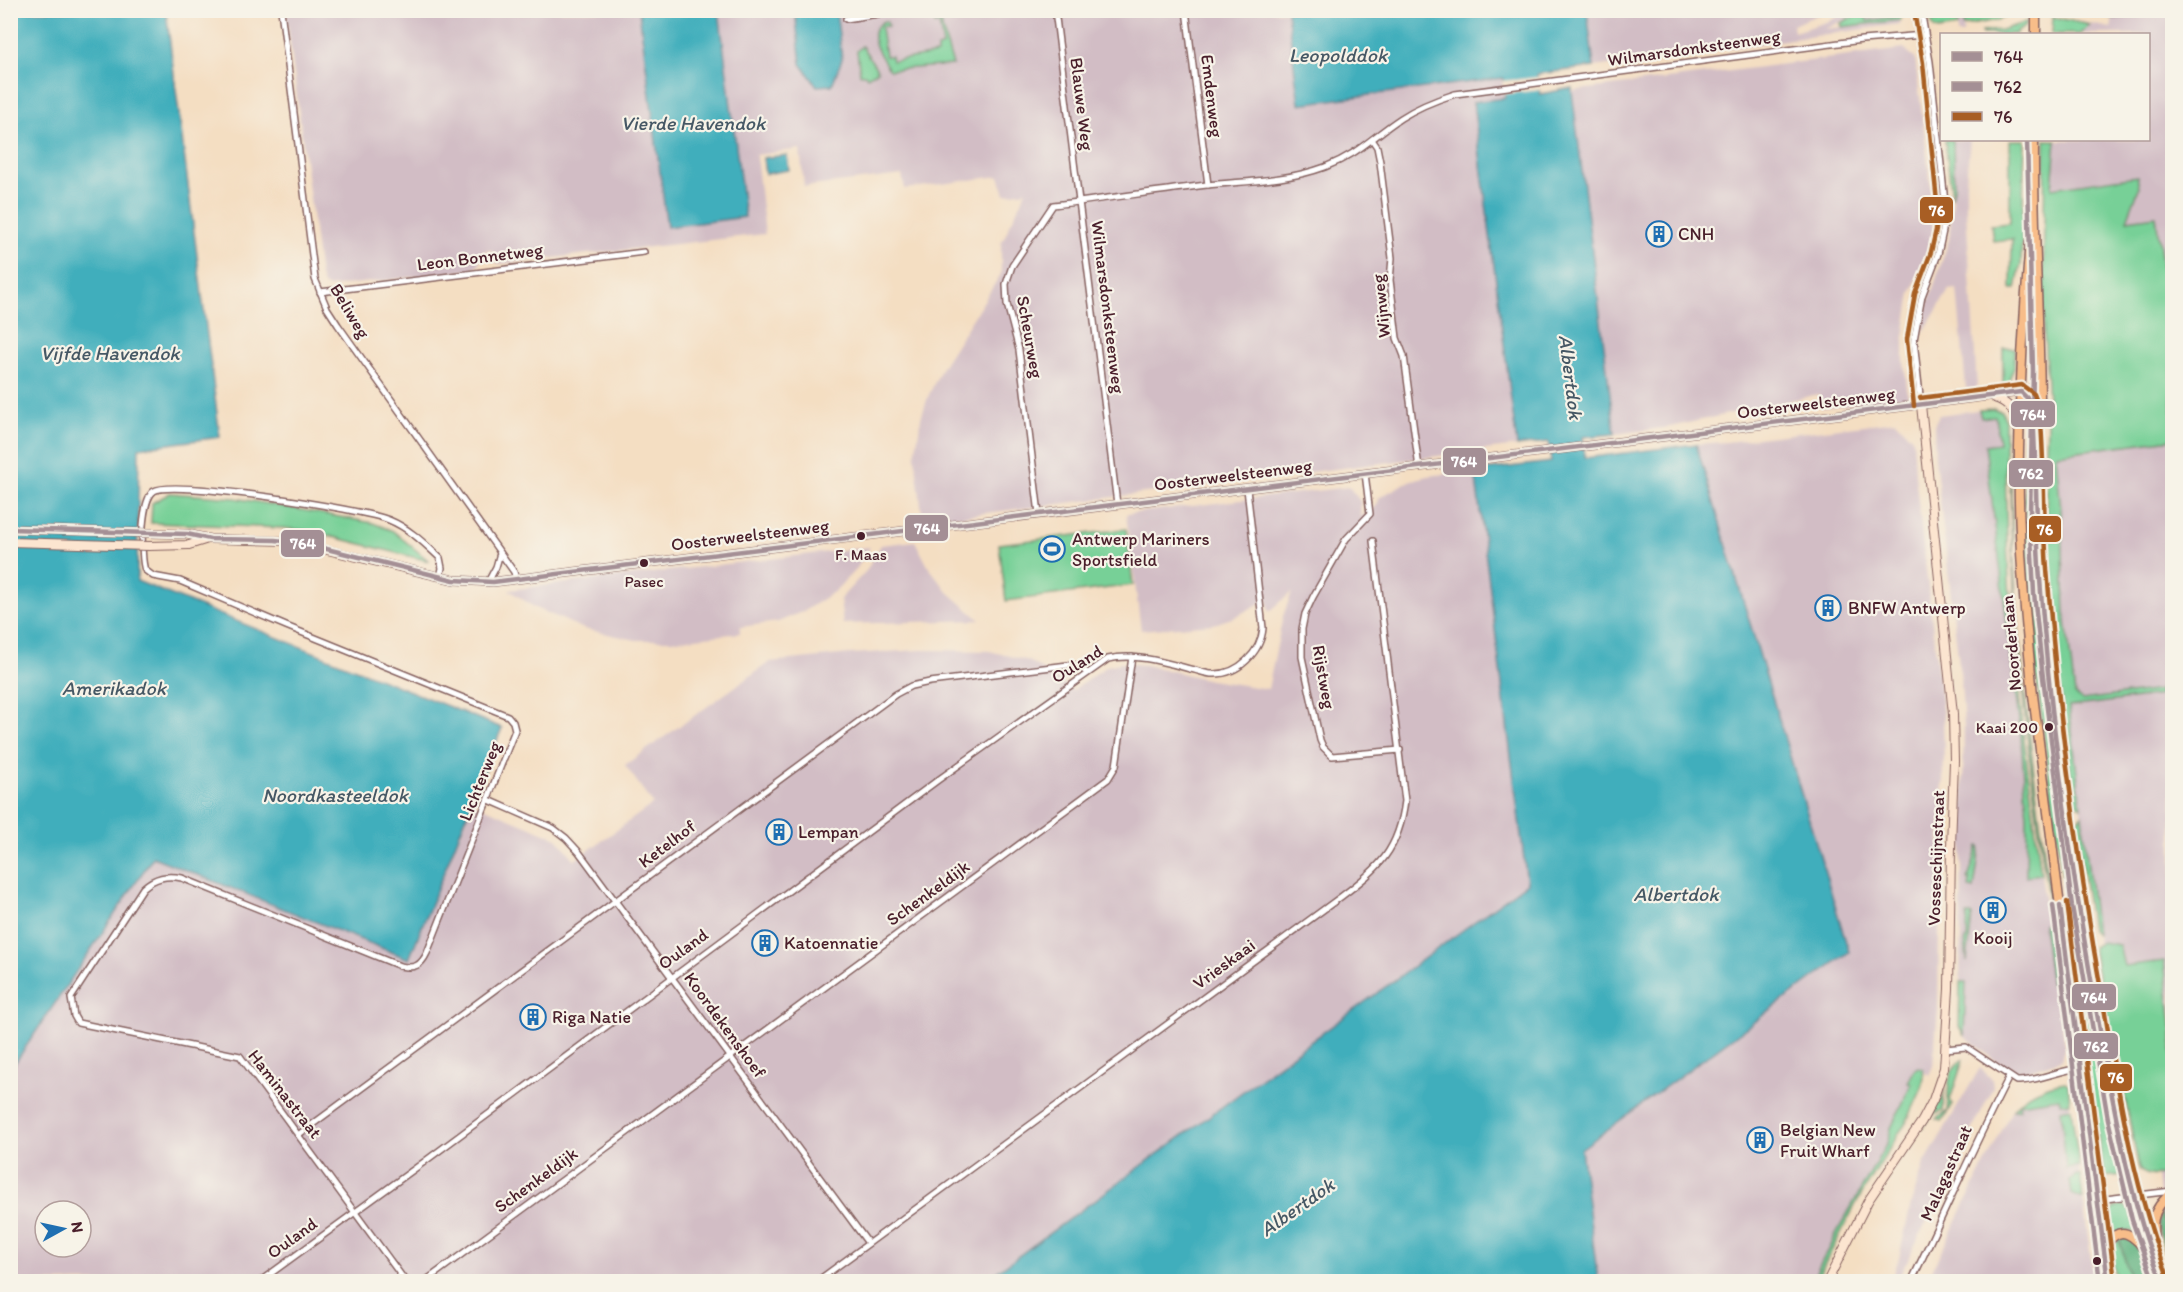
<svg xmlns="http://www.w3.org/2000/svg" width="2183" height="1292" font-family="Itim,sans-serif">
  <rect width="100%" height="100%" fill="#f7f3e8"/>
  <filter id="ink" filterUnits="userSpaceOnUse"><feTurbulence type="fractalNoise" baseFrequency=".0167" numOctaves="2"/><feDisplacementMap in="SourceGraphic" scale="12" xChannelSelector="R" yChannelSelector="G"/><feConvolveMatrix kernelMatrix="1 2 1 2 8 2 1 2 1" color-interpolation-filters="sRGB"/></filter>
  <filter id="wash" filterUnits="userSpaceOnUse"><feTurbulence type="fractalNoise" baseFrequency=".008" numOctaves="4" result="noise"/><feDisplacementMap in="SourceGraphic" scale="24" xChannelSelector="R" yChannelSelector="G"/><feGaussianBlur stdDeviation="1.35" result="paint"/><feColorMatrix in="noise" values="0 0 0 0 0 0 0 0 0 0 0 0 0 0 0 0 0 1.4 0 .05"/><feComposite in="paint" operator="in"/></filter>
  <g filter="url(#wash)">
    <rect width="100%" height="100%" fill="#f4dec2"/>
    <g fill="#d2bdc5" fill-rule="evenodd">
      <polygon points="286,11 639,11 667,227 745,217 719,11 1287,11 1299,104 1503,78 1505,98 1473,102 1517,446 923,521 915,456 921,418 928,397 942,367 1001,274 1001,244 1026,191 1005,194 999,176 905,189 902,175 804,187 800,149 756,155 765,234 499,264 494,261 492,250 484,251 479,264 472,270 328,287 323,285 320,276"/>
      <polygon points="1587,11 1827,11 1793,25 1794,32 1826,22 1850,11 1910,11 1899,17 1867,21 1864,11 1825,29 1900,20 1900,24 1594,67"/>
      <polygon points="1957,11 2003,11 1964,18 1963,34 1957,34 1957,19 1934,21 1933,16"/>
      <polygon points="2172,12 2172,1254 2165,1233 2166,1226 2161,1212 2157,1176 2145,1174 2139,1169 2118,1062 2096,934 2062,652 2052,558 2052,188 2056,140 2148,140 2148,34 2065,34 2066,19 2111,28 2113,18"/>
      <polygon points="1904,49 1915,58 1932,196 1933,229 1928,251 1911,293 1904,336 1904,361 1908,397 1821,408 1819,394 1670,427 1615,434 1572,91"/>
      <polygon points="1953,140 1970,140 1966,181 1966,209 1977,388 1966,389 1957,289 1949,290 1923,333 1926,310 1949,240 1954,188"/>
      <polygon points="1979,410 1981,418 1995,416 1999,443 1985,446 2021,736 2027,817 2026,876 2041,874 2054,976 2065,1044 2061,1060 2018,1074 2011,1073 1964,1036 1966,983 1960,982 1964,727 1961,681 1935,458 1934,425 1939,415"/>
      <polygon points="1896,421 1913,439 1915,474 1943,717 1944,760 1940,841 1938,1010 1933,1066 1929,1075 1924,1072 1923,1069 1909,1082 1912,1083 1891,1128 1888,1141 1836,1234 1812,1281 1598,1281 1581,1149 1849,952 1696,444 1727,442"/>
      <path d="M 1475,471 L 1527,883 L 983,1281 L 11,1282 L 11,1069 L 152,857 L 409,959 L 473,803 L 557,838 L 575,860 L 653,804 L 625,765 L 770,662 L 850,654 L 922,650 L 989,651 L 1029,661 L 1073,690 L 1107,666 L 1120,663 L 1145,665 L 1210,680 L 1268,689 L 1283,616 L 1292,592 L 1269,612 L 1267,599 L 1235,617 L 1214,624 L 1141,630 L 1126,514 L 1349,487 L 1360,501 L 1361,517 L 1377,505 L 1379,498 L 1403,484 L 1427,476 ZM 45,1211 L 81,1211 L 81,1247 L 45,1247 Z"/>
      <polygon points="915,541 928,566 948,592 980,620 843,624 840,599 866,571 881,545"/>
      <polygon points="870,547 857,568 835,591 804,611 778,622 740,627 740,633 678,640 636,640 584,629 534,607 509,590"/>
      <polygon points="1980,1068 1992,1079 1993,1088 1897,1281 1891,1281 1899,1258 1911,1204 1924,1164"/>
      <polygon points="2067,1082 2094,1281 1926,1282 2013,1108 2032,1093 2045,1087"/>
    </g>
    <g fill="#77d097" stroke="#607861" stroke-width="1.5">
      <polygon points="1865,11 1867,21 1903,15 1900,20 1842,27 1841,23"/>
      <polygon points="2003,11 2020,11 1998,20 1963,26 1964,18"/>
      <polygon points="2087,11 2124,11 2124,17 2113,18"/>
      <path d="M 935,15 L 941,16 L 942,28 L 953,65 L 889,70 C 881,55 862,33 884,21 L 887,22 L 888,26 L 881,27 L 885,56 L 891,56 L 892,61 L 937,54 L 937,48 L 943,46 L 939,23 L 935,24 Z"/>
      <polygon points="2053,17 2090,25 2080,34 2052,34"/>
      <polygon points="1934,18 1935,21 1957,18 1957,27 1938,30 1934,28 1930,19"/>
      <polygon points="2027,22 2026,25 2015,34 1982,34 1981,32 2001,30"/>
      <polygon points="862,46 878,71 867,77 865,74 860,74 857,51"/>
      <polygon points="1945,140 1953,140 1954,188 1952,197"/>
      <polygon points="2010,140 2025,140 2021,264 2016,289 2011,289 2012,239 1993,241 1991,225 2010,223"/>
      <polygon points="2045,140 2056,140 2052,188 2137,176 2139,188 2127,220 2156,216 2172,345 2172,439 2056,454 2062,523 2065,613 2075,695 2082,700 2160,690 2161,695 2069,707 2081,807 2074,802 2057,663 2047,527 2046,452 2048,401 2043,316"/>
      <polygon points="2003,348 2015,348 2014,368 2010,377 2010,384 2003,385"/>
      <path d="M 1994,409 L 2002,411 L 2005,419 C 2005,479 2006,538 2010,597 C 2016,690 2030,782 2041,874 L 2026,876 L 2027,817 L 2021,736 L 1985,445 L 1999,443 L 1995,416 L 1981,418 L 1979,410 Z"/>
      <path d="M 2026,415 L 2030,417 L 2029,509 L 2032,566 L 2037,588 L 2044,678 L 2077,933 L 2073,938 L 2070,933 L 2065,896 C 2044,736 2018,576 2026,415 Z"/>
      <path d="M 2010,423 L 2013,423 L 2013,438 L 2011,447 C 2009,617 2036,785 2057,953 C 2060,962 2066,973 2060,981 C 2033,796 2007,610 2010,423 Z"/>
      <polygon points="170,493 235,498 373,523 393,531 429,561 309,531 283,528 151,523 152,503"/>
      <polygon points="1126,529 1133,585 1006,601 999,544"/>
      <polygon points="2082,815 2096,934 2091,930 2076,821"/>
      <polygon points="1978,846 1980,847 1974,889 1969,888 1970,880 1968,879"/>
      <polygon points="1967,915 1972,915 1967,962 1965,940 1967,939"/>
      <polygon points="2047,923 2057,986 2051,985 2043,924"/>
      <path d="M 2101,942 L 2119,945 L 2124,966 L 2164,961 L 2172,1024 L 2172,1174 C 2162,1175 2147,1179 2139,1169 L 2118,1062 L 2111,1048 L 2093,947 Z"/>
      <polygon points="2075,951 2077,954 2116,1158 2123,1175 2104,1177 2095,1116 2089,1094 2072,955"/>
      <polygon points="1960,982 1966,982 1964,1036 1959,1026"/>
      <path d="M 1963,1060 L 1950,1100 L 1952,1105 L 1942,1121 L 1937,1119 L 1947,1111 C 1949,1095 1945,1068 1963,1060 Z"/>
      <polygon points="1918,1067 1923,1069 1924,1077 1922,1088 1909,1117 1858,1200 1816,1281 1812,1281 1836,1234 1888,1141 1891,1128 1912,1083 1908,1082 1915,1069"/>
      <path d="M 2065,1082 L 2068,1084 L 2070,1102 L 2060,1103 L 2059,1098 L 2019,1104 L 2020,1109 L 2013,1110 C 2023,1093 2047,1085 2065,1082 Z"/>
      <polygon points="1944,1088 1943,1111 1931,1116 1923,1128 1930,1113 1934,1112 1943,1096"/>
      <polygon points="2071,1108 2079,1166 2066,1168 2061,1110"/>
      <polygon points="2076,1175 2080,1175 2083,1199 2072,1194 2070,1181"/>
      <path d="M 2122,1206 L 2130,1209 L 2138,1232 L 2137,1233 L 2128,1231 L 2109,1237 C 2103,1223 2106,1209 2122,1206 Z"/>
      <path d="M 2119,1239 L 2131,1281 L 2116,1281 C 2114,1268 2106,1248 2119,1239 Z"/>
    </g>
    <g fill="#61b280" stroke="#566856" stroke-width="1.5">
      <polygon points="2172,10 2172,12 2124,17 2124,11"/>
      <path d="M 2161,1212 C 2168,1230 2172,1253 2172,1273 C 2166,1254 2153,1232 2161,1212 Z"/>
      <path d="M 2125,1238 C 2142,1243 2143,1267 2150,1281 L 2131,1281 L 2119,1239 Z"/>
    </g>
    <g fill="#3faebc" stroke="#446674" stroke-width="1.5">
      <polygon points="11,11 166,11 220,437 139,448 137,581 502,728 409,959 153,857 11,1069"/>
      <polygon points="639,11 719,11 745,217 667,227"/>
      <polygon points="795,11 836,11 842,59 832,85 817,86 801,64"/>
      <polygon points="1287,11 1587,11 1594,67 1537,74 1540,94 1572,88 1572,91 1615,434 1583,437 1585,458 1696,444 1849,952 1581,1149 1598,1281 983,1282 1527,883 1475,471 1551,462 1548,442 1517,446 1473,102 1505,98 1503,78 1299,104"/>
      <polygon points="787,155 789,170 765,174 763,158"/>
    </g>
    <polygon fill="#f4dec2" points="1539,77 1541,90 1504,94 1502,81"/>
  </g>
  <g filter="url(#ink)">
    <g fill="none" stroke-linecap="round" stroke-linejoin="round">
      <g stroke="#866260" stroke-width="8">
        <g id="street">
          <polyline points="281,10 315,279 327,308 338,325 514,572 516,579"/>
          <polyline points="1055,10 1117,504"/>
          <polyline points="1186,10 1208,185"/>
          <polyline points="846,19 903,10"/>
          <polyline points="1373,141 1377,147 1380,162 1392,258 1390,280 1397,338 1404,356 1419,468"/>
          <polyline points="320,292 644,252"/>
          <polyline points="1921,405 1914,340 1922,296 1938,254 1943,231 1945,202 1930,62 1921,10"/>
          <polyline points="1365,473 1370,514 1346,539 1313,597 1305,614 1302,629 1302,657 1320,740 1323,747 1332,756 1400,750"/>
          <path d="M 1039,514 L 1019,350 L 1007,304 L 1006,284 L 1012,266 L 1053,205 C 1105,199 1156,191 1207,185 C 1247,181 1287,181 1325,167 C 1359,154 1372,137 1401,118 C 1418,107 1436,100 1455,94 L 1862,40 L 1924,35"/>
          <polyline points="488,582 496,567 500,553"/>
          <polyline points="489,800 553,828 566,838 579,852 868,1243"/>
          <path d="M 1945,1049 L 1966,1047 L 2017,1081 C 2036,1082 2059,1070 2081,1068"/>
          <polyline points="298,1135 896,694 911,686 930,682 1068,665 1077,665 1086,672"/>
          <polyline points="2097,1200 2172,1191"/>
          <path d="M 259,1282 L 424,1162 L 938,780 L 1108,659 C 1135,653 1164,662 1190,669 C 1197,670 1206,674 1213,674 C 1238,675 1261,652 1263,628 L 1247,489"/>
          <path d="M 406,1282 L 240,1056 L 78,1023 L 74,1016 L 71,998 L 143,888 C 155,877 167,875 182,878 L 400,966 C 414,969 421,966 427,953 L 515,730 L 513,722 L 508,716 L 286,626 L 180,581 L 153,576 L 145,570 C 140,557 141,499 154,491 C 172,479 363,509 389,520 C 409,528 425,544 440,558 L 442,568 L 440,577"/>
          <polyline points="424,1282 1108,779 1116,766 1132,657"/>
          <path d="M 816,1282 L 1342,896 C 1379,868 1399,850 1405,801 L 1373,541"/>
          <path d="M 1911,1282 C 1944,1214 1974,1145 2009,1077"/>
        </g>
      </g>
      <g stroke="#866260" stroke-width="10">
        <g id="secondary">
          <path d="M 2021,392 C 2035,406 2033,423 2035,441"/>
          <path d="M 1994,398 C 2009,402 2016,412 2017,428"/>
          <path d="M 149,533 L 187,534 L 210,539 L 289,541 L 454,580 L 493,582 L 2021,392 C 2032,389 2036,384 2039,374"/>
          <polyline points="149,546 189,545 208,539"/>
          <polyline points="1827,1282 1868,1201 1922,1121 1933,1100 1944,1068 1949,989 1951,846 1954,761 1953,714 1921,405"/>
        </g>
      </g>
      <g stroke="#866260" stroke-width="11">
        <g id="primary">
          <polyline points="2036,34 2036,10"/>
          <path d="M 2034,140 C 2033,226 2039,312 2040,398 C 2040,421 2037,444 2036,467 C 2036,500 2037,532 2039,565 C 2047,678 2063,790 2079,902 C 2097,1025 2117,1155 2158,1273"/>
          <path d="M 2030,241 C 2024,310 2020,380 2019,450 C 2017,532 2025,614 2033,695 L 2108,1282"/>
          <polyline points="2065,944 2085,942"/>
          <path d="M 2105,1250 C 2117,1219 2137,1236 2148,1256"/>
          <path d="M 2156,1254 C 2152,1228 2148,1211 2172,1193"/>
        </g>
      </g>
      <g stroke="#866260" stroke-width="14">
        <polyline id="highway" points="2158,1273 2162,1282"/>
      </g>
      <use href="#street" stroke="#fff" stroke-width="5"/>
      <use href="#secondary" stroke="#fce5d0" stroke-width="8"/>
      <use href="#primary" stroke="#f8bd89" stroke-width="8"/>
      <use href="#highway" stroke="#f8bd89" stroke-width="10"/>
      <g stroke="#866260" stroke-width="10" stroke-linecap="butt">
        <g id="secondary-bridge">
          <polyline points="10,529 149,533"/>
          <polyline points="10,542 149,546"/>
        </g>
      </g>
      <use href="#secondary-bridge" stroke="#fce5d0" stroke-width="8"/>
      <g stroke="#f7f3e8" stroke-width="9">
        <g id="bus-1">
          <path d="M 10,529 L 187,534 L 210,539 L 275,540 L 302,543 L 454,580 L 493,582 L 2021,392 L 2028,399 L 2033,412 C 2036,463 2036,515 2039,566 C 2049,714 2070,862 2096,1008 C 2113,1101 2127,1194 2162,1282"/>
          <polyline points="2060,906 2108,1282"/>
        </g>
      </g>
      <g stroke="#f7f3e8" stroke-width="9">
        <g id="bus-2">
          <polyline points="2027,140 2033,371 2030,516 2034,593 2042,669 2072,906 2108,1119 2132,1220 2154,1282"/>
          <polyline points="2053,905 2100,1282"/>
        </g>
      </g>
      <g stroke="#f7f3e8" stroke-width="9">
        <g id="bus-3">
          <path d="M 1920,398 L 2022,385 L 2034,394 L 2040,410 C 2045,463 2043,516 2047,569 C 2058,720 2079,870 2106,1019 C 2121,1108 2136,1195 2169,1279"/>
          <polyline points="1914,406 1907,339 1915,294 1931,252 1936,230 1937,202 1923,63 1914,11"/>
          <polyline points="2067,902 2115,1281"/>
        </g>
      </g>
      <use href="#bus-1" stroke="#a48f95" stroke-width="4.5"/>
      <use href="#bus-2" stroke="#a48f95" stroke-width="4.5"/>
      <use href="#bus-3" stroke="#a85e24" stroke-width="4.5"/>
    </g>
  </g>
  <defs>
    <g id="building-ring" transform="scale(1.35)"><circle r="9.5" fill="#f7f3e8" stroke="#1f6fb2" stroke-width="1.5"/><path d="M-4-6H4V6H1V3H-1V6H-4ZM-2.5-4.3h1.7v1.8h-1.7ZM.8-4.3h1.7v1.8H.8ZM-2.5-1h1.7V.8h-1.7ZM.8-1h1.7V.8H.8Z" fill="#1f6fb2"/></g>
    <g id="stadium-ring" transform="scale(1.35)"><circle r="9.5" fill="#f7f3e8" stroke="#1f6fb2" stroke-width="1.5"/><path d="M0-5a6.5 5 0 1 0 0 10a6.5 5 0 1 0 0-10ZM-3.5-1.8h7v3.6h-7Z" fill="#1f6fb2"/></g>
  </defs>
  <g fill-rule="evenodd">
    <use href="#building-ring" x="1659" y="234"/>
    <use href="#stadium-ring" x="1052" y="549"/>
    <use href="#building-ring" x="1828" y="608"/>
    <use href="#building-ring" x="779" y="832"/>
    <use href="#building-ring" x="1993" y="910"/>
    <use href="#building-ring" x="765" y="943"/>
    <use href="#building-ring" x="533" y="1017"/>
    <use href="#building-ring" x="1760" y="1140"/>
  </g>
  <g fill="#4a1f2b" stroke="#f7f3e8" stroke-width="2">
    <circle cx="861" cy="536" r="5"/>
    <circle cx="644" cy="563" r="5"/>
    <circle cx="2049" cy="727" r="5"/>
    <circle cx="2097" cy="1261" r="5"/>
  </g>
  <g text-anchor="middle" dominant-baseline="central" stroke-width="4.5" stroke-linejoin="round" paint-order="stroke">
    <g font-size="16" fill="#4a1f2b" stroke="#f7f3e8">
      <text x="861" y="554">F. Maas</text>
      <text x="644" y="581">Pasec</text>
      <text x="2038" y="727" text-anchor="end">Kaai 200</text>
    </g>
    <g font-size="18" fill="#4a1f2b" stroke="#f7f3e8">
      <text transform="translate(1694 48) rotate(-8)">Wilmarsdonksteenweg</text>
      <text transform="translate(1212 96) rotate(83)">Emdenweg</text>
      <text transform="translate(1082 104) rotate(83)">Blauwe Weg</text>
      <text transform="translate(480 257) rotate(-7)">Leon Bonnetweg</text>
      <text transform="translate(1381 306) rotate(-96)">Wijnweg</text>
      <text transform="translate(1108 307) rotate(83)">Wilmarsdonksteenweg</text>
      <text transform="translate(350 311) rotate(59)">Beliweg</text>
      <text transform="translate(1030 337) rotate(80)">Scheurweg</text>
      <text transform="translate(1816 403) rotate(-7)">Oosterweelsteenweg</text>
      <text transform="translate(1233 475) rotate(-7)">Oosterweelsteenweg</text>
      <text transform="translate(750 535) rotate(-7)">Oosterweelsteenweg</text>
      <text transform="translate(2011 643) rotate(-95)">Noorderlaan</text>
      <text transform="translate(1077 664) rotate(-32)">Ouland</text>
      <text transform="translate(1324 677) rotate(80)">Rijstweg</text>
      <text transform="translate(480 781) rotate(-68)">Lichterweg</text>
      <text transform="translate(667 844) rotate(-37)">Ketelhof</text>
      <text transform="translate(1936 858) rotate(-88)">Vosseschijnstraat</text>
      <text transform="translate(928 893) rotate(-36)">Schenkeldijk</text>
      <text transform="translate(683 949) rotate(-36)">Ouland</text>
      <text transform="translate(1224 964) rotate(-36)">Vrieskaai</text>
      <text transform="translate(725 1025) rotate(54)">Koordekenshoef</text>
      <text transform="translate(285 1094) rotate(52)">Haminastraat</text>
      <text transform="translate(1946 1173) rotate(-66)">Malagastraat</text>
      <text transform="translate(536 1180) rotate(-36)">Schenkeldijk</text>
      <text transform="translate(292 1238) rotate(-36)">Ouland</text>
    </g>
    <g font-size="18" fill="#4a1f2b" stroke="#f7f3e8" text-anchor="start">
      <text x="1678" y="234">CNH</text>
      <text x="1072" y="539">Antwerp Mariners<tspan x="1072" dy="21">Sportsfield</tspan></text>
      <text x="1848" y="608">BNFW Antwerp</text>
      <text x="798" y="832">Lempan</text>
      <text x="1993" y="938" text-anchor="middle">Kooij</text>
      <text x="784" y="943">Katoennatie</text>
      <text x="552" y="1017">Riga Natie</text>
      <text x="1780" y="1130">Belgian New<tspan x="1780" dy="21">Fruit Wharf</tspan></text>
    </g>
    <g font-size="20" font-style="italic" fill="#465865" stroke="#f7f3e8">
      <text x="1338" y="55">Leopolddok</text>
      <text x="693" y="123">Vierde Havendok</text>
      <text x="110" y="353">Vijfde Havendok</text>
      <text transform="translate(1571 377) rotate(83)">Albertdok</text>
      <text x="114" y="688">Amerikadok</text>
      <text x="335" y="795">Noordkasteeldok</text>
      <text x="1676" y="894">Albertdok</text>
      <text transform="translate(1297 1207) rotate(-35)">Albertdok</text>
    </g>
  </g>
  <g stroke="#f7f3e8" stroke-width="2">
    <rect x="1919" y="196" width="35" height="28" rx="6" fill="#a85e24"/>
    <rect x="2010" y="400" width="46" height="28" rx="6" fill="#a48f95"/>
    <rect x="1442" y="447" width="45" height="29" rx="6" fill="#a48f95"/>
    <rect x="2008" y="459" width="46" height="29" rx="6" fill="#a48f95"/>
    <rect x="904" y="514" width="45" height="28" rx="6" fill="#a48f95"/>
    <rect x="2028" y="515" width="34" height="28" rx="6" fill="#a85e24"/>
    <rect x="280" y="529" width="45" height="29" rx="6" fill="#a48f95"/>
    <rect x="2071" y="983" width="46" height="28" rx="6" fill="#a48f95"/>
    <rect x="2073" y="1032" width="46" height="28" rx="6" fill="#a48f95"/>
    <rect x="2099" y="1063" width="34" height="29" rx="6" fill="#a85e24"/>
  </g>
  <g font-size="16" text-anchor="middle" font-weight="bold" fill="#fff">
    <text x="1937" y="216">76</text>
    <text x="2033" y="420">764</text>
    <text x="1464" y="467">764</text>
    <text x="2031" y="479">762</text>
    <text x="927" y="534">764</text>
    <text x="2045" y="535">76</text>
    <text x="303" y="549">764</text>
    <text x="2094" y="1003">764</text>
    <text x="2096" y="1052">762</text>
    <text x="2116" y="1083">76</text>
  </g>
  <rect width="2183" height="1292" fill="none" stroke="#f7f3e8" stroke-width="36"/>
  <rect x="1940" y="33" width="210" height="108" fill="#f7f3e8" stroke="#b29e9c" stroke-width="1.5"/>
  <rect x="1952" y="52" width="30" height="9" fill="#a48f95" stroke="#b29e9c" stroke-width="1.5"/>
  <text x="1994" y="63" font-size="18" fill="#4a1f2b">764</text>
  <rect x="1952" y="82" width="30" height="9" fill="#a48f95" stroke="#b29e9c" stroke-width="1.5"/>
  <text x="1994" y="93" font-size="18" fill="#4a1f2b">762</text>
  <rect x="1952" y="112" width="30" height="9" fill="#a85e24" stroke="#b29e9c" stroke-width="1.5"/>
  <text x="1994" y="123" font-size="18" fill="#4a1f2b">76</text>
  <g transform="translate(63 1229) rotate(82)"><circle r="28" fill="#f7f3e8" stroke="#b29e9c" stroke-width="1.5"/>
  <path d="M0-4.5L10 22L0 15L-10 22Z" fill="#1f6fb2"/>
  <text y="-9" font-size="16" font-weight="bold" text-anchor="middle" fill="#4a1f2b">N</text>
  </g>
</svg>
